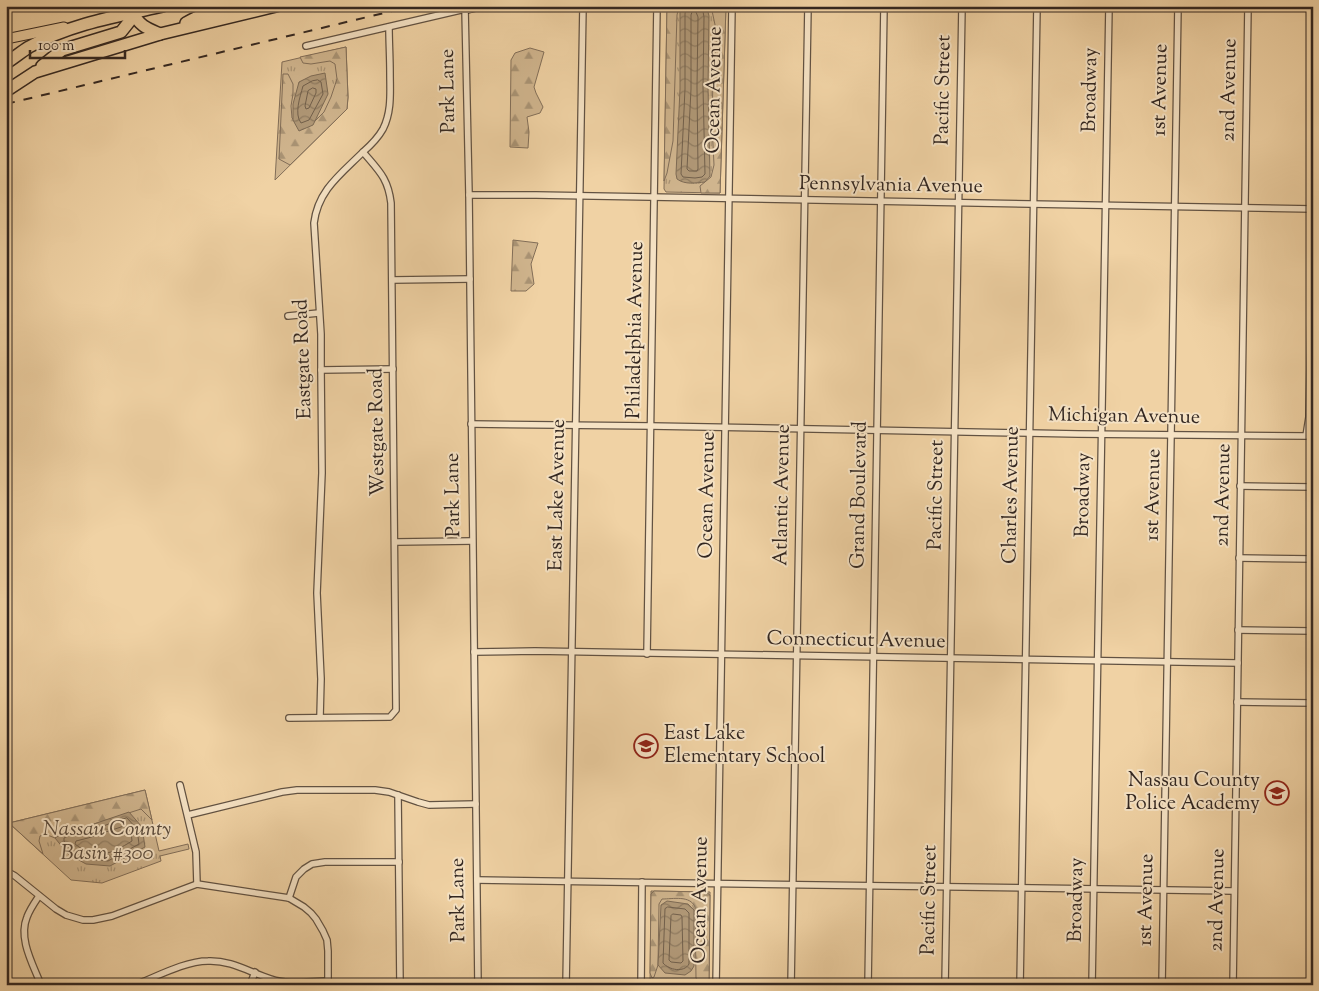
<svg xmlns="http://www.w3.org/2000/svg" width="1319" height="991" font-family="'Sorts Mill Goudy',serif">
  <defs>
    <pattern id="grass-tufts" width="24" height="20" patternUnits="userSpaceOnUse" patternTransform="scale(1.25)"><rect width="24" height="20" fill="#d0b58e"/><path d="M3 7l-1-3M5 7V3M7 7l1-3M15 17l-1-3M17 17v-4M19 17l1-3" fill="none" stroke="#a99374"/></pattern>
    <pattern id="forest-firs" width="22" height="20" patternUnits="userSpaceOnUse" patternTransform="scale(1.25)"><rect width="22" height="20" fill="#d0b58e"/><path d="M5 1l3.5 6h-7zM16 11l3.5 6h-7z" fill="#a99374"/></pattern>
    <pattern id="water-waves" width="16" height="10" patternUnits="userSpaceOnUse" patternTransform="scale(1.25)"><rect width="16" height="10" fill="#b09877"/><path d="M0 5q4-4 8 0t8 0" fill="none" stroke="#907c61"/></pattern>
  </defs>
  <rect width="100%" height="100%" fill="#f0d2a4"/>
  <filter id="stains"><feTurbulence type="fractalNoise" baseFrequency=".004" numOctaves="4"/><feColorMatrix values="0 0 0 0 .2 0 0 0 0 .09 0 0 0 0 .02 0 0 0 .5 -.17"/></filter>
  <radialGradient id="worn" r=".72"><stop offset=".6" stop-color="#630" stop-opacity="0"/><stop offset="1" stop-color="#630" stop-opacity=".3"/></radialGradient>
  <g fill="url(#grass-tufts)" stroke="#826e58">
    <polygon points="667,6 726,6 720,193 666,192 664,189"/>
    <polygon points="346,47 348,97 347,109 275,180 282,62"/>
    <polygon points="145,790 159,851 188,844 189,849 160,856 161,861 102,883 71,880 9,823"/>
    <polygon points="651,891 710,892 709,985 650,985"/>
  </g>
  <g fill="url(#forest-firs)" stroke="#826e58">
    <polygon points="667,6 679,6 677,15 673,141 667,173 664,181"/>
    <polygon points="711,6 726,6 720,193 701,193 700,186 711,177 714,165 712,124 713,76 717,34"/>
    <polygon points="346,47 348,97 347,109 290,165 279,159 283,74 288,74 293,84 293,94 291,106 292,118 302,128 314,122 324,112 331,97 337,79 335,64 330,61 311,64 303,63 300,57"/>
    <polygon points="530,48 544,52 534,87 536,93 543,107 540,113 527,117 529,132 528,148 510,147 511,60 515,53"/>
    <polygon points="513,240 538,243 531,264 534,284 526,291 511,291"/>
    <polygon points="145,790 152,820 141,809 85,827 66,831 55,838 45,834 40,836 39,841 43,854 9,823"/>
    <path d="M 654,891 L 706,892 L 710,895 L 709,985 L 699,983 L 696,978 L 695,907 C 690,895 673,899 662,899 L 659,904 L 658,965 L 654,977 L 652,978 L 650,973 L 651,894 Z"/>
  </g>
  <g fill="url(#water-waves)" stroke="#7e6b55">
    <path d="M 682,6 L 702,6 L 707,8 L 709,16 L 708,87 L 710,176 L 705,182 C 696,183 685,185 677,179 L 676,174 L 680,89 L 680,13 Z"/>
    <polygon points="325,73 328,94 313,125 299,131 293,120 293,104 299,82 311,76"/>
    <polygon points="129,812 142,827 145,847 110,866 86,864 68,854 55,838 66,831 85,827"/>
    <polygon points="667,901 688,904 694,910 694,966 691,971 685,975 665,973 658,965 661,905"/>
  </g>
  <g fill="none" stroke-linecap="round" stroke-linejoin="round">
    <g stroke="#72604c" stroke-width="1">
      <polyline points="686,6 685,14 685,89 681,174 683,177 695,178 702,177 705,174 703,87 704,17 702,6"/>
      <polygon points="694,11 696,12 698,17 697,87 698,169 697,171 689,171 687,169 691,89 691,15 692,12"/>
      <path d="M 318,80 L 321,82 L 323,94 L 309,120 L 301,123 C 294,114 300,97 303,86 L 312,81 Z"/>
      <polygon points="313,88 316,89 316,93 309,108 306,109 305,106 308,91"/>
      <polygon points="127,818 137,829 139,844 108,861 87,859 71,850 64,841 64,838 68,836 86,832"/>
      <path d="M 125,826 L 131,832 L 132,841 C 111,854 96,861 75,844 L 76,841 L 88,838 Z"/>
      <path d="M 668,907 L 685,909 L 689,913 L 689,964 C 684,973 669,970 663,963 L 665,909 Z"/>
      <polygon points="673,914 681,915 682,917 683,961 681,963 671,962 669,960 671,916"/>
    </g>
    <g stroke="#625242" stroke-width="8">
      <g id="street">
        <polyline points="306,46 465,9 469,195 478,985"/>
        <polyline points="469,195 536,195 1313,209"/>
        <polyline points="392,280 470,279"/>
        <polyline points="288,316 319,313"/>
        <polyline points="321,370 393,369"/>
        <polyline points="471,424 651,426 1078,434 1306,436 1309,417 1313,226"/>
        <polyline points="1240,486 1313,487"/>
        <polyline points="396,542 472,541"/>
        <polyline points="1239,558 1313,559"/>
        <polyline points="1238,630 1313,631"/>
        <polyline points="474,652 535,651 1238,663"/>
        <polyline points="647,654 657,6"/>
        <polyline points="1237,702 1313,703"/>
        <path d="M 320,717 L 321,679 L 317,593 L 322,473 L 321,370 L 321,334 L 314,223 C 318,190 341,174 363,152 C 371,145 378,138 383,129 C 392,111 390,92 390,73 C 390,57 389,42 389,27"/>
        <path d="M 289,718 L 390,717 L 396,710 L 391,203 C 388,178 379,171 363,152"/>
        <polyline points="180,785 196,852 197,884"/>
        <polyline points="398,795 400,985"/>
        <polyline points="188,815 282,792 297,790 375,790 389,792 418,802 429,805 476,804"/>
        <polyline points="6,871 15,876 56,909 66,915 83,920 93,920 112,916 197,884 289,898 304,907 311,913 316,919 323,931 327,940 328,951 328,985"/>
        <polyline points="477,880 1234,891"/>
        <path d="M 39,896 C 35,902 30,909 27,917 C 18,939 33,964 41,985"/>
        <polyline points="289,898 296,877 304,869 312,864 325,862 399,862"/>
        <path d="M 135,985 C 156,977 185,961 208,961 C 231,960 249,972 271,979 C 288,985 310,981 328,981"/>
        <polyline points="250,985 255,972"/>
        <polyline points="566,985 583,6"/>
        <polyline points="641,985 642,882"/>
        <polyline points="716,985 732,6"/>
        <polyline points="791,985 808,6"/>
        <polyline points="868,985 884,6"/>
        <polyline points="945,985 962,6"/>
        <polyline points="1020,985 1037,6"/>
        <polyline points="1092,985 1109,6"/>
        <polyline points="1162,985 1178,6"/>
        <polyline points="1233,985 1248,6"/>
      </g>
    </g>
    <g stroke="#332721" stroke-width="11">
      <polyline id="secondary" points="462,6 465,9 478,6"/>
    </g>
    <g stroke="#332721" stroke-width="11">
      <polyline id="primary" points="6,39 64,27"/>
    </g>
    <g stroke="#332721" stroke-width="14">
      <g id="highway">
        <path d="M 133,13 C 140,26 146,28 160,34"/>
        <path d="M 186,23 C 201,14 217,10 233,6"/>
        <path d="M 6,63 C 14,58 21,52 29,47 C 70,24 118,16 163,6"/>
        <polyline points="42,66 62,50 121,32 129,22 133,13"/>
        <polyline points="6,91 35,72 160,34 276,6"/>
      </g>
    </g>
    <use href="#street" stroke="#f5e2c4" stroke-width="5.5"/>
    <use href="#secondary" stroke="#f5e2c4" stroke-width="9"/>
    <use href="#primary" stroke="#f0d2a4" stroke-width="9"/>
    <use href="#highway" stroke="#f0d2a4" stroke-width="11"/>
    <polyline stroke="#332721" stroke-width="2" stroke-dasharray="9 9" stroke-linecap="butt" points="6,104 413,6"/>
  </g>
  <defs>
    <g id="school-ring" transform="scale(1.25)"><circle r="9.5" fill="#f5e2c4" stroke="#8f2418" stroke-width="1.5"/><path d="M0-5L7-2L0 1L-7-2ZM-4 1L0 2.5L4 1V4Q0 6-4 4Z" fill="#8f2418"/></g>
  </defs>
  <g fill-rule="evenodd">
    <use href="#school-ring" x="646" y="746"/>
    <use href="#school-ring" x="1277" y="793"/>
  </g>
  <g text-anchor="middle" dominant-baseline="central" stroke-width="4" stroke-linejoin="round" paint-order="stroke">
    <g font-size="20" fill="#332721" stroke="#f5e2c4">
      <text transform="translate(715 90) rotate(-89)">Ocean Avenue</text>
      <text transform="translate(944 90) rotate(-89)">Pacific Street</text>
      <text transform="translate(1091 90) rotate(-89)">Broadway</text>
      <text transform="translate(1161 90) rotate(-89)">1st Avenue</text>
      <text transform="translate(1230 90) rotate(-89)">2nd Avenue</text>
      <text transform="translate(449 91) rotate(-91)">Park Lane</text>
      <text transform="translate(891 186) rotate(1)">Pennsylvania Avenue</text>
      <text transform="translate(636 330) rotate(-89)">Philadelphia Avenue</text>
      <text transform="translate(304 359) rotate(-92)">Eastgate Road</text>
      <text transform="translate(1124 417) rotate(1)">Michigan Avenue</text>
      <text transform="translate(378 432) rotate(-91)">Westgate Road</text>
      <text transform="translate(454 495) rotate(-91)">Park Lane</text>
      <text transform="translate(558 495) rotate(-89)">East Lake Avenue</text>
      <text transform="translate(708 495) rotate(-89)">Ocean Avenue</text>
      <text transform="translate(783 495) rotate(-89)">Atlantic Avenue</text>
      <text transform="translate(860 495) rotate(-89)">Grand Boulevard</text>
      <text transform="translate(937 495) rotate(-89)">Pacific Street</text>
      <text transform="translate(1012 495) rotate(-89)">Charles Avenue</text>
      <text transform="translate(1084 495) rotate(-89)">Broadway</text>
      <text transform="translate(1154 495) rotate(-89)">1st Avenue</text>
      <text transform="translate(1224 495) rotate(-89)">2nd Avenue</text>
      <text transform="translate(856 641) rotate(1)">Connecticut Avenue</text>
      <text transform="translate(459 900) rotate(-91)">Park Lane</text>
      <text transform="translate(701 900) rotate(-89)">Ocean Avenue</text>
      <text transform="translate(930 900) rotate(-89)">Pacific Street</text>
      <text transform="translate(1077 900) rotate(-89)">Broadway</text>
      <text transform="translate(1147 900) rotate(-89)">1st Avenue</text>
      <text transform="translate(1218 900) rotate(-89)">2nd Avenue</text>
    </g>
    <g font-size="20" fill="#332721" stroke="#f5e2c4" text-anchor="start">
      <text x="664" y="734">East Lake<tspan x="664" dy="23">Elementary School</tspan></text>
      <text x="1260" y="781" text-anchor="end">Nassau County<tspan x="1260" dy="23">Police Academy</tspan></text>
    </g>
    <g font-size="21" font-style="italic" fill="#58493b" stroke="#f5e2c4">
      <text x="107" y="830">Nassau County<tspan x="107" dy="24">Basin #300</tspan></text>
    </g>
  </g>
  <rect width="1319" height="991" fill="none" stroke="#f0d2a4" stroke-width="25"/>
  <rect x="8" y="8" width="1304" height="976" fill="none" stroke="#332721" stroke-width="2.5"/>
  <rect x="12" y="12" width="1294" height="966" fill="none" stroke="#332721"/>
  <path d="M30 50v8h95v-8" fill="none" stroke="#332721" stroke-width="2.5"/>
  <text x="38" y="50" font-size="15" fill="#332721" stroke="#f5e2c4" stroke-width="4" paint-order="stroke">100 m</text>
  <rect width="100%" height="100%" filter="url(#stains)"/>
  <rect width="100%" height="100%" fill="url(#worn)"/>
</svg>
